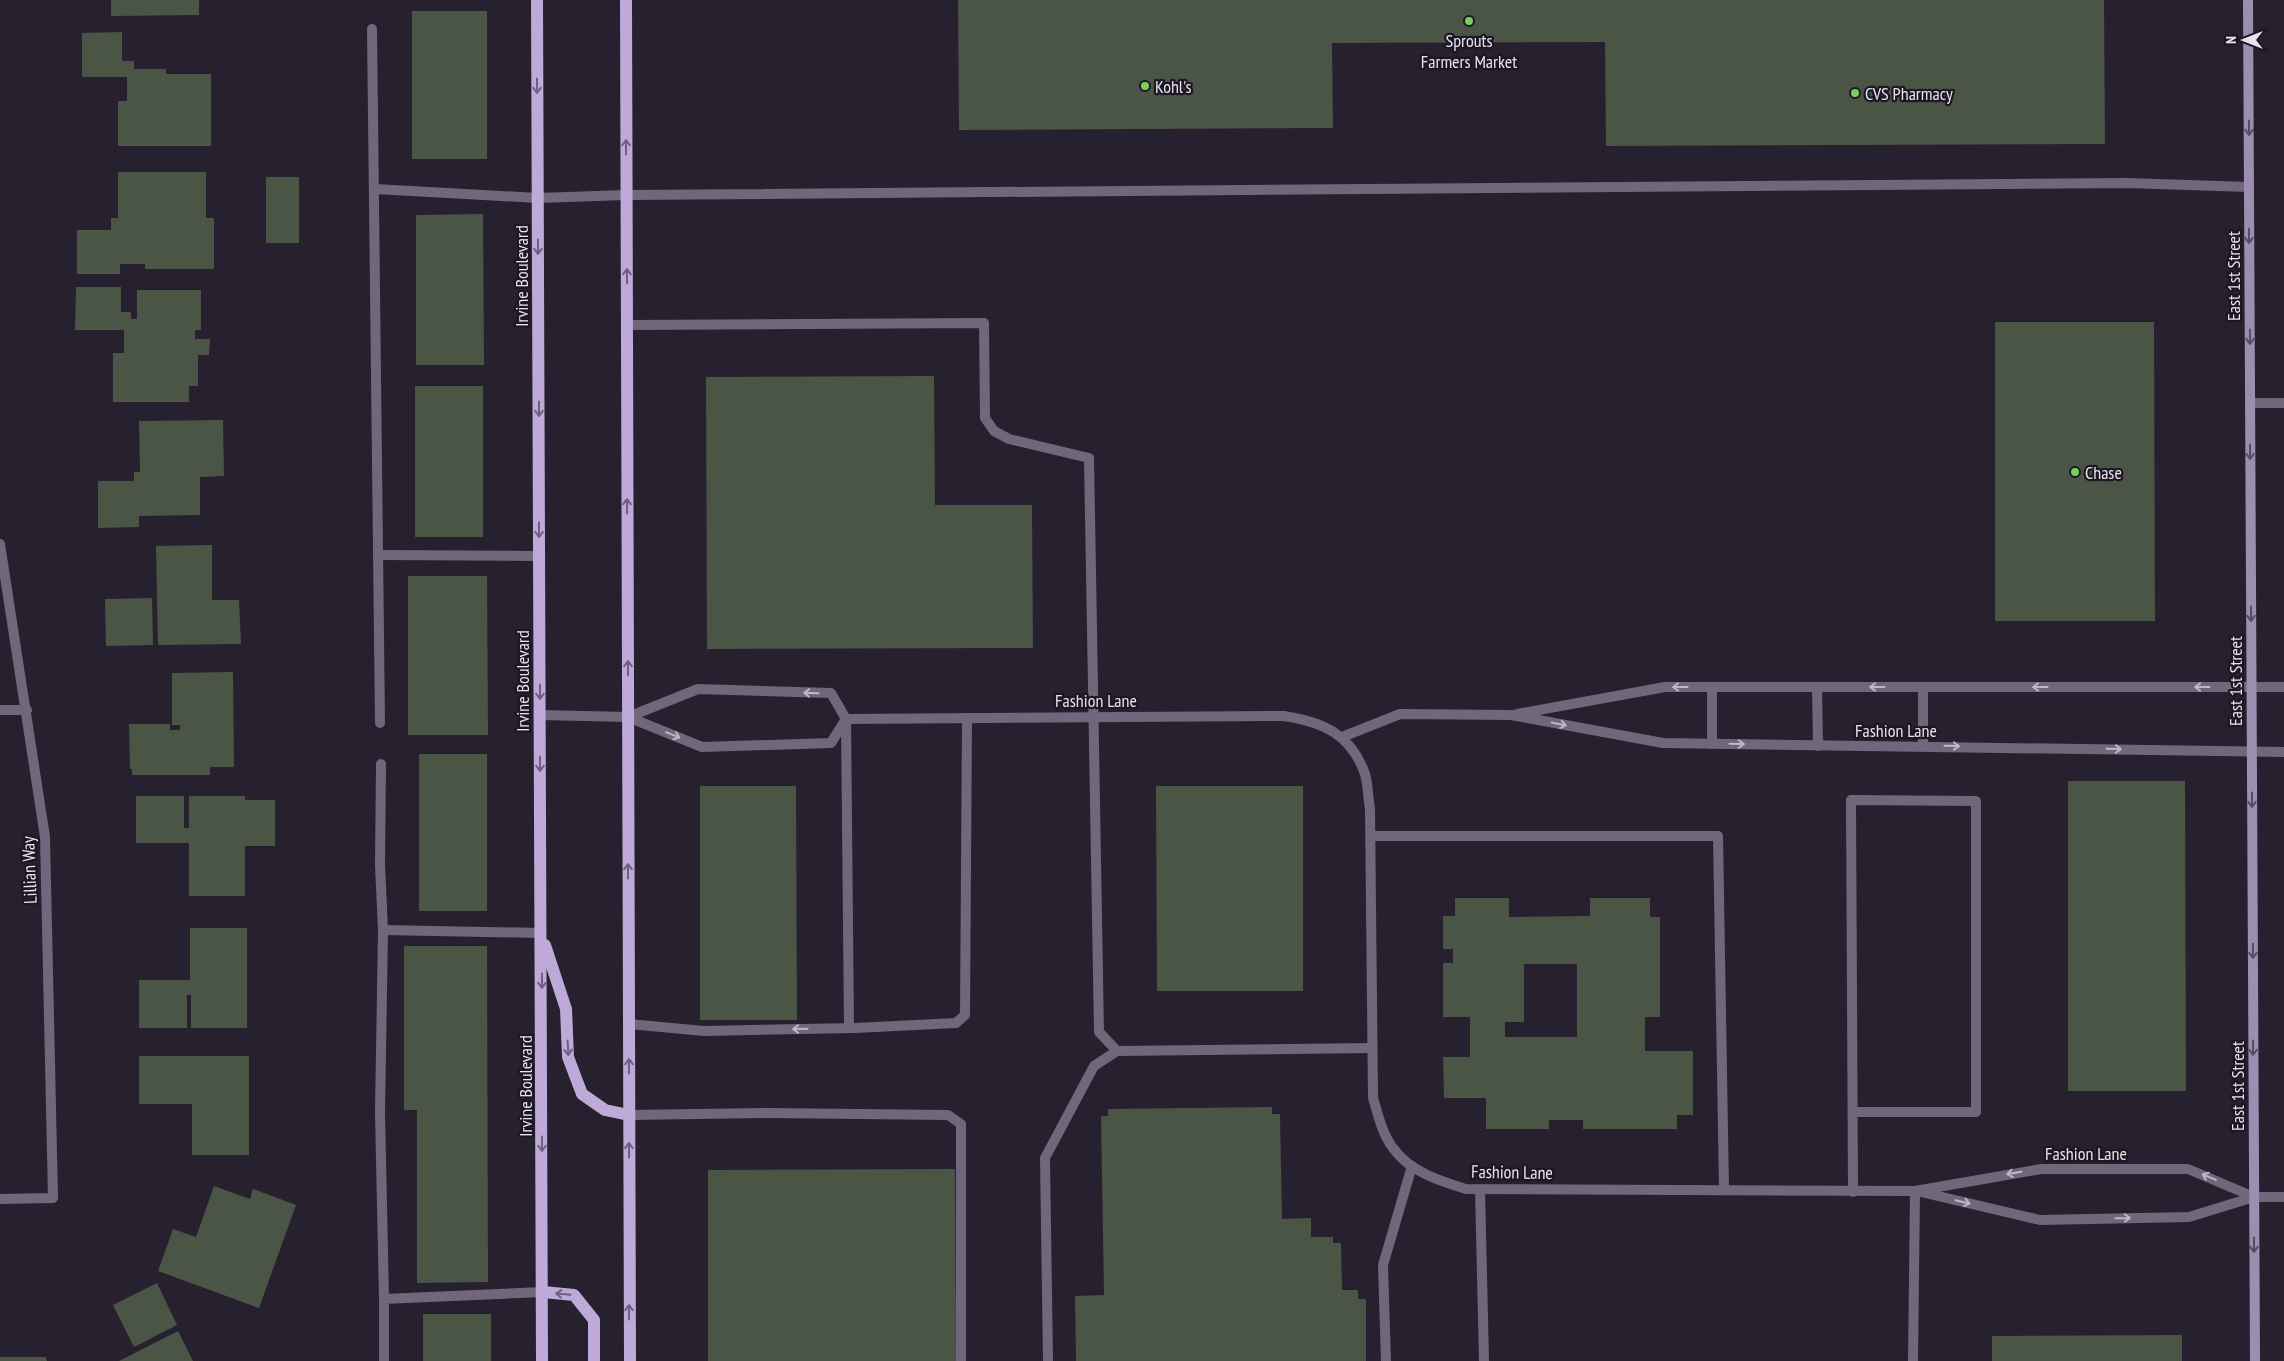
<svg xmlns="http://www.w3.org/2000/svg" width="2284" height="1361" font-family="'PT Sans Narrow',sans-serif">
  <rect width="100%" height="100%" fill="#27202e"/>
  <g fill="#4a5546" fill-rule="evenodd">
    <polygon points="111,0 199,0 199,15 111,16"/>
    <polygon points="958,0 2104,0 2105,144 1606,146 1605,42 1332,43 1333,128 959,130"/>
    <rect x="412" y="11" width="75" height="148"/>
    <polygon points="122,32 122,61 134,61 134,69 166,69 166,74 211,74 211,146 118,146 118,101 127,101 127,77 82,77 82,33"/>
    <polygon points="118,172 206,172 206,218 214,218 214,269 145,269 145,264 120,264 120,274 77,274 77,230 111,230 111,218 118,218"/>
    <rect x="266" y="177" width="33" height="66"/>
    <polygon points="483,214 484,365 416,365 416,215"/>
    <polygon points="76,287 121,287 121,312 131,312 131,319 137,319 137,290 201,290 201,330 195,330 195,339 210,339 209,355 198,355 198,386 189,386 189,402 113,402 113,353 124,353 124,330 75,330"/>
    <polygon points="1995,322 2154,322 2155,621 1995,621"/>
    <polygon points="934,376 935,505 1032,505 1033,648 707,649 706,377"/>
    <rect x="415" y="386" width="68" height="151"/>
    <polygon points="223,420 224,476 200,477 200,515 139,516 139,527 98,528 98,481 134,481 134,472 140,472 139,421"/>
    <polygon points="212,545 212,600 239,600 241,644 158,645 156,546"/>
    <polygon points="408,576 487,576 488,735 408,735"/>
    <polygon points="152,598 153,645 106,646 105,599"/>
    <polygon points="233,672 234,767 210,767 210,775 132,775 132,769 130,769 129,724 170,724 170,730 180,730 180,725 172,725 172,673"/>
    <rect x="419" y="754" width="68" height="157"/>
    <polygon points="2068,781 2185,781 2186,1091 2068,1091"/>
    <polygon points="700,786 796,786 797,1020 700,1020"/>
    <polygon points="1156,786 1303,786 1303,991 1157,991"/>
    <polygon points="136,796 184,796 184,828 189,828 189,796 245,796 245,800 275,800 275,846 245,846 245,896 189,896 189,843 136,843"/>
    <path d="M 1455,898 L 1509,898 L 1509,917 L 1590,916 L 1590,898 L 1650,898 L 1650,917 L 1660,917 L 1660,1017 L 1645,1017 L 1645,1051 L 1693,1051 L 1693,1115 L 1677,1115 L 1677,1129 L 1583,1129 L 1583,1120 L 1549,1120 L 1549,1129 L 1486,1129 L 1486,1098 L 1444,1098 L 1443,1057 L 1470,1057 L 1470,1017 L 1443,1017 L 1443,963 L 1453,963 L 1453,949 L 1443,949 L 1443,916 L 1455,916 ZM 1524,964 L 1577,964 L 1577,1037 L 1505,1037 L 1505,1022 L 1524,1022 Z"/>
    <polygon points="190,928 247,928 247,1028 191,1028 191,995 187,995 187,1028 139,1028 139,980 190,980"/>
    <polygon points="404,946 487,946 488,1282 417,1283 417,1110 404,1110"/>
    <polygon points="139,1056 249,1056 249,1155 192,1155 192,1104 139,1104"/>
    <polygon points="1272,1107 1272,1114 1280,1114 1282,1219 1311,1218 1311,1237 1333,1237 1333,1243 1341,1243 1342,1290 1358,1290 1358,1299 1366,1299 1366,1361 1076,1361 1075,1296 1104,1295 1101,1116 1108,1116 1108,1109"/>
    <polygon points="955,1169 956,1361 708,1361 708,1170"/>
    <polygon points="214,1186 250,1199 253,1189 296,1205 259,1308 158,1271 173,1229 196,1237"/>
    <polygon points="157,1283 177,1325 134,1347 113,1305"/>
    <rect x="423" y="1314" width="68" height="47"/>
    <polygon points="178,1331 193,1361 119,1361"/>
    <polygon points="2182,1335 2182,1361 1992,1361 1992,1336"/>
    <polygon points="0,1357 46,1357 47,1361 0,1361"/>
  </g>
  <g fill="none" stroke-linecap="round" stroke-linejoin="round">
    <g stroke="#70677d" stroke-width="10">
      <polyline points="372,29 380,723"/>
      <polyline points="375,189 538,198 626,195 2127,183 2249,187"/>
      <polyline points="627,325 984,323 985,418 994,431 1009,439 1089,458 1099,1032 1117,1051"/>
      <polyline points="2250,403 2284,403"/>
      <polyline points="379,555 539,556"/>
      <polyline points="1712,687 1712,744"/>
      <polyline points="1817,687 1818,746"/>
      <polyline points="1923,687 1923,746"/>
      <polyline points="846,719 849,1028"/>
      <polyline points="381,764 380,865 383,930 380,1113 384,1299"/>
      <polyline points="1371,836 1718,836 1724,1189"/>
      <polyline points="383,930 541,933"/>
      <polyline points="629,1024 704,1031 855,1028 956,1023 965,1015 967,718"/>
      <polyline points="1853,1112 1976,1112 1976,801 1851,800 1853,1192"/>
      <polyline points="629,1115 769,1113 948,1115 961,1124 961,1361"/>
      <polyline points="1480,1189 1484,1361"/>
      <polyline points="384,1361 384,1299 543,1292"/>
      <polyline points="1048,1361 1045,1158 1094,1066 1117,1051 1372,1048"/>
      <polyline points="1386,1361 1383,1265 1412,1166"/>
      <polyline points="1913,1361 1915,1191"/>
    </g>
    <g stroke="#70677d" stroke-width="10">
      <polyline points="0,544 45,837 53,1198 0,1199"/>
      <polyline points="0,710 27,710"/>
      <polyline points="1517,714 1665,687 2284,687"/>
      <polyline points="540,715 628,717 702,747 831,743 846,719"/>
      <polyline points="628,717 698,689 831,693 846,719"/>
      <path d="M 846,719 L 1284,716 C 1323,722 1351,734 1365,774 C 1368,784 1368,798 1370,809 L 1373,1098 C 1378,1114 1382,1134 1393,1148 C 1410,1172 1440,1181 1466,1189 L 1915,1191 L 2041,1169 L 2188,1169 L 2254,1197"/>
      <polyline points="1342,737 1400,714 1511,715 1663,743 2284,752"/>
      <polyline points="1921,1192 2040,1220 2189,1217 2254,1197 2284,1197"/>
    </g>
    <polyline stroke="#9c8db1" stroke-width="10" points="2248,0 2255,1361"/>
    <g stroke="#beaad9" stroke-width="12">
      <polyline points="537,0 542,1361"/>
      <polyline points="626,0 630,1361"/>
      <polyline points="545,945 566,1009 568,1057 582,1094 605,1110 629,1115"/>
      <polyline points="543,1292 574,1295 594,1320 594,1361"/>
    </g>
  </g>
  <defs><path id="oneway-shaft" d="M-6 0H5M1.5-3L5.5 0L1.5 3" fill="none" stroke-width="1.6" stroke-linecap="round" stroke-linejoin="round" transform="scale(1.25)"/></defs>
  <g stroke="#6e607e">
    <use href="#oneway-shaft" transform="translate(537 86) rotate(90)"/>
    <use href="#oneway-shaft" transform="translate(626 147) rotate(-90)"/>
    <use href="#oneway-shaft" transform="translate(538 247) rotate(90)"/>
    <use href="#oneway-shaft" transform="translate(627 276) rotate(-90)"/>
    <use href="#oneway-shaft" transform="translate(539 409) rotate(90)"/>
    <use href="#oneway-shaft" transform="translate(627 506) rotate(-90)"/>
    <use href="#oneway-shaft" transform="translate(539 530) rotate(90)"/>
    <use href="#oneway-shaft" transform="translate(628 668) rotate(-90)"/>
    <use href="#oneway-shaft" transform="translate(540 692) rotate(90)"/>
    <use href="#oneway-shaft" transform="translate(540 764) rotate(90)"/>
    <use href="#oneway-shaft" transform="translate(628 871) rotate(-90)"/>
    <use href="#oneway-shaft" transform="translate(542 981) rotate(90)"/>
    <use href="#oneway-shaft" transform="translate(568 1048) rotate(87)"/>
    <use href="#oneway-shaft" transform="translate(629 1066) rotate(-90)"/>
    <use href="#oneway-shaft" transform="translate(542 1144) rotate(90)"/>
    <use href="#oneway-shaft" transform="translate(629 1150) rotate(-90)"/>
    <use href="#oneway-shaft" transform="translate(563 1294) rotate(-175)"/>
    <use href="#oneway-shaft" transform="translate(629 1312) rotate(-90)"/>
  </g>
  <g stroke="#564c63">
    <use href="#oneway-shaft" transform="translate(2249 128) rotate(90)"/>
    <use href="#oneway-shaft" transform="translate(2249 236) rotate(90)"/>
    <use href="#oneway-shaft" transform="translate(2250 337) rotate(90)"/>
    <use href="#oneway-shaft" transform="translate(2250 452) rotate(90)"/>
    <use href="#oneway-shaft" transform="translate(2251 614) rotate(90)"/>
    <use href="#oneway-shaft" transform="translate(2252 800) rotate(90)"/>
    <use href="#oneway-shaft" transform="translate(2253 951) rotate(90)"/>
    <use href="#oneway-shaft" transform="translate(2253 1048) rotate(90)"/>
    <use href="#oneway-shaft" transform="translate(2254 1245) rotate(90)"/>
  </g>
  <g stroke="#beb8c6">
    <use href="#oneway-shaft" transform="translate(1680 687) rotate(180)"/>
    <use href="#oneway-shaft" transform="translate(1877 687) rotate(180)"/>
    <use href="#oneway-shaft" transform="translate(2040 687) rotate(180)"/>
    <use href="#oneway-shaft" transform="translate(2202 687) rotate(180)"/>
    <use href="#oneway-shaft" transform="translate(811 693) rotate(-178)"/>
    <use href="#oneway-shaft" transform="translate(1559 724) rotate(11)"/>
    <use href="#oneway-shaft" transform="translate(673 735) rotate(22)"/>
    <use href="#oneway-shaft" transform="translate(1737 744) rotate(1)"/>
    <use href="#oneway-shaft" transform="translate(1952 746) rotate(1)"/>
    <use href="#oneway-shaft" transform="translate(2114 749) rotate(1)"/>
    <use href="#oneway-shaft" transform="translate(800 1029) rotate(179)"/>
    <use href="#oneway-shaft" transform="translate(2014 1173) rotate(170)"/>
    <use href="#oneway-shaft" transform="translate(2209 1177) rotate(-157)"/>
    <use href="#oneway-shaft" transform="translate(1963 1202) rotate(13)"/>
    <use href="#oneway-shaft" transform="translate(2123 1218) rotate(-1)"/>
  </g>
  <g fill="#77d259" stroke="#1d1724" stroke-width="2">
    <circle cx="1469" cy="21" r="5"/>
    <circle cx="1145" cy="86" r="5"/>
    <circle cx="1855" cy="93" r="5"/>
    <circle cx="2075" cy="472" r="5"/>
  </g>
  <g text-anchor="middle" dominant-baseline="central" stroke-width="4.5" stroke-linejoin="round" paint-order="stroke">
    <g font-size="18" fill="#e8e4ee" stroke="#1d1724" text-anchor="start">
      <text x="1469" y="40" text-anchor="middle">Sprouts<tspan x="1469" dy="21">Farmers Market</tspan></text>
      <text x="1155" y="86">Kohl's</text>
      <text x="1865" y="93">CVS Pharmacy</text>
      <text x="2085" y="472">Chase</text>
    </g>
    <g font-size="18" fill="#e8e4ee" stroke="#1d1724">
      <text transform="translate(521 276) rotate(-90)">Irvine Boulevard</text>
      <text transform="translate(2233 276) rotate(-90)">East 1st Street</text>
      <text transform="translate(522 681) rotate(-90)">Irvine Boulevard</text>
      <text transform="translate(2235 681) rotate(-90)">East 1st Street</text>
      <text x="1096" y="700">Fashion Lane</text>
      <text x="1896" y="730">Fashion Lane</text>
      <text transform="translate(29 870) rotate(-92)">Lillian Way</text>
      <text transform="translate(525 1086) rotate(-90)">Irvine Boulevard</text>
      <text transform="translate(2237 1086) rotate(-90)">East 1st Street</text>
      <text x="2086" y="1153">Fashion Lane</text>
      <text transform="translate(1512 1172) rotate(1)">Fashion Lane</text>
    </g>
  </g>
  <g transform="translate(2244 40) rotate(270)" stroke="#1d1724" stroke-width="4" paint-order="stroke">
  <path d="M0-4L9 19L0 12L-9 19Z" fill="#e8e4ee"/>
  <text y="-8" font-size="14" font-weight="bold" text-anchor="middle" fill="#e8e4ee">N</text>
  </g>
</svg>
